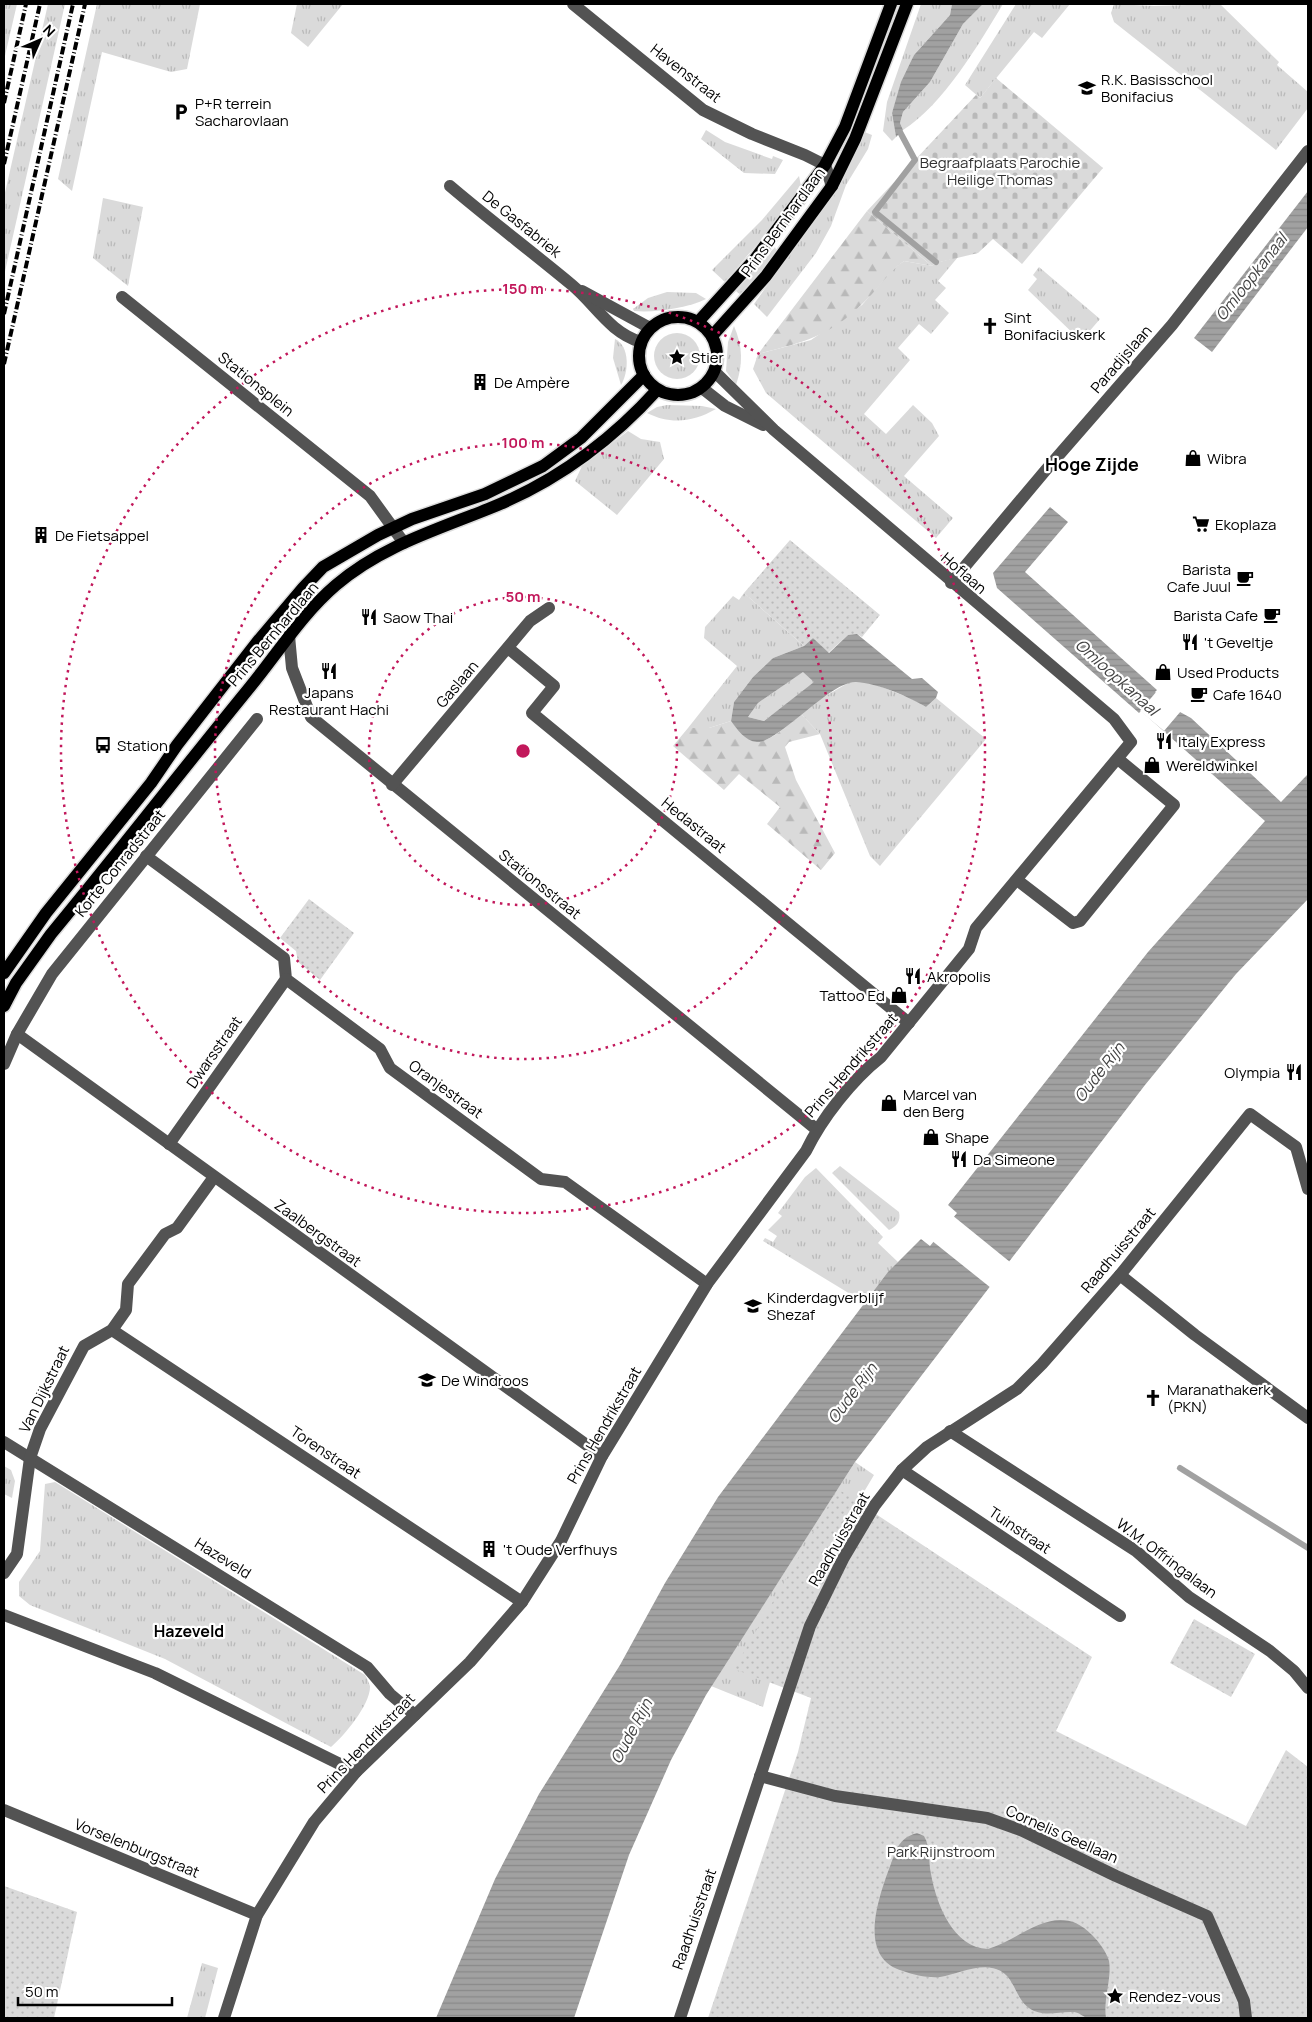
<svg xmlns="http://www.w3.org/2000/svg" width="1312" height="2022" font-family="Manrope,sans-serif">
  <defs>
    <pattern id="grass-tufts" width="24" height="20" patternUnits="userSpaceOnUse" patternTransform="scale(1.25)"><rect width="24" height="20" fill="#dadada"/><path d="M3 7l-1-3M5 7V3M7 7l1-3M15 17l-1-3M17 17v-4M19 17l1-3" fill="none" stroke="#b9b9b9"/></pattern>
    <pattern id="forest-firs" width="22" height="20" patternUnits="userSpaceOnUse" patternTransform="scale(1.25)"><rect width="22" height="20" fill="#dadada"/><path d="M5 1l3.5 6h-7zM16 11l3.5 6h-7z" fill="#b9b9b9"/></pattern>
    <pattern id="cemetery-stones" width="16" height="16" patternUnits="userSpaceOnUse" patternTransform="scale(1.25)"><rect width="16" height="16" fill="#dadada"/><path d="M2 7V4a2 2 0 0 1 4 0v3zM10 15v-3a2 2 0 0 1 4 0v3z" fill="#b9b9b9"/></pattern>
    <pattern id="park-dots" width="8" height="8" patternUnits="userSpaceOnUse" patternTransform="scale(1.25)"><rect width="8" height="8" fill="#dadada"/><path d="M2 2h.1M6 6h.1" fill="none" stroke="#b9b9b9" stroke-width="1.8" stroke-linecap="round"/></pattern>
    <pattern id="water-rules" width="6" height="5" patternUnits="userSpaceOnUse" patternTransform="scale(1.25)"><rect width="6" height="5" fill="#a1a1a1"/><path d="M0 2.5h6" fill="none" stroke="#898989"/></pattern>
  </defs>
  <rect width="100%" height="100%" fill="#fff"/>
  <g fill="url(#grass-tufts)">
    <polygon points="4,4 17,4 4,60"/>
    <polygon points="48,4 65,4 4,276 4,197"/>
    <polygon points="97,4 200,4 187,69 171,72 102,52 72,191 58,179"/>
    <polygon points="297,4 343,4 308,47 291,33"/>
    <polygon points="921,4 952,4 950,15 914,55 892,113 896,137 892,141 883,131 887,102"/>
    <path d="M 983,4 L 1003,4 C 979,44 943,105 903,130 L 900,123 L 903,112 L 930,82 L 963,24 Z"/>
    <polygon points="1016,4 1070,4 1042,38 1034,32 980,98 965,85"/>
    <polygon points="1114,4 1154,6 1220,4 1279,62 1277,65 1308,92 1308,108 1276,150 1114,22 1111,13"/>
    <polygon points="706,130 725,142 772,159 773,156 783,160 775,174 744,173 701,139"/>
    <polygon points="862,131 872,135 868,149 846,185 831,226 816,253 767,317 754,304 842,181"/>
    <polygon points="799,176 801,186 797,197 725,282 712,270 762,220"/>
    <polygon points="103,198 143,207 128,286 93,258"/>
    <polygon points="775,247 777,252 742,296 736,291"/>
    <polygon points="958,257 938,281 946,288 935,300 949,313 931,334 919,324 898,348 910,360 864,414 886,434 913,405 932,423 939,436 904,476 953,518 936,538 766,393 753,369 758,354 811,340 862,305 892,270 904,261 932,266 936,263"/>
    <polygon points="1039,267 1100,319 1081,341 1028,290 1037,279 1033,275"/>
    <path d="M 667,292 L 696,293 L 706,299 C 688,308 655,313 634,311 L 633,309 L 648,298 Z"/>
    <path d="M 734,326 C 743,347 743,364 736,385 L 726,371 L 728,342 Z"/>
    <circle cx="677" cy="356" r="23"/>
    <path d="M 615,339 C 630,346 629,372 621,385 L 613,358 Z"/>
    <path d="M 667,405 L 702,406 L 716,409 C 693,422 671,425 647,413 L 657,407 Z"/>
    <polygon points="628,431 641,439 660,442 664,459 617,515 575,481 582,466"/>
    <polygon points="744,593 804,646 773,658 753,677 734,702 731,721 709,728 688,728 737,666 704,638 705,627 733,596 739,600"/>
    <polygon points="804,671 815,682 764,721 748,717 758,703"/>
    <path d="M 869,682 C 888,690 909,696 926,707 L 936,698 L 986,739 L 880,866 L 870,856 L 820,734 L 801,714 L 817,701 L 848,683 Z"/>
    <path d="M 840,1166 L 899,1212 C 901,1221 897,1226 889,1230 L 832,1173 Z"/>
    <polygon points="816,1168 883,1237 878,1243 898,1262 865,1303 763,1241 765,1238 773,1242 777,1236 768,1230 782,1216 778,1213 805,1177"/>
    <path d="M 855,1462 L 874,1475 C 830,1549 784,1623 763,1707 L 711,1686 Z"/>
    <polygon points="4,1466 11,1470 15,1481 12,1498 4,1494"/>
    <path d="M 55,1482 L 365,1675 C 367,1678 369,1683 370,1686 C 371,1704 344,1736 331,1747 L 165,1659 L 30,1605 L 19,1596 L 19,1582 L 40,1551 L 45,1484 Z"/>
    <polygon points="202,1963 218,1968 205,2018 187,2018"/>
  </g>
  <g fill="url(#forest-firs)">
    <path d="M 867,211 L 932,266 L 904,261 C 887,273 877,291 861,305 C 829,337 800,343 758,354 Z"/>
    <path d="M 801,714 L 820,734 L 789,742 L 785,747 L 796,780 L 835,853 L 821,870 L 767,824 L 780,807 L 739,774 L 724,790 L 673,746 L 688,728 L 709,728 L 731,721 C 759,757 773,737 801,714 Z"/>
  </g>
  <polygon fill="url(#cemetery-stones)" points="996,78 1103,168 1022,264 993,239 978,253 936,263 932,266 867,211 976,95 980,98"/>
  <g fill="url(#park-dots)">
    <polygon points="790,540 880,615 862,637 857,634 848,635 828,653 813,638 804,646 744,593"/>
    <polygon points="309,899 354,933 320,980 298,962 296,951 280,938"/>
    <polygon points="838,1489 1092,1657 1056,1731 1246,1826 1286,1750 1308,1767 1308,2018 708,2018 798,1752 811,1698 734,1669"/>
    <polygon points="1194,1619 1255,1654 1231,1697 1170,1663"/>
    <polygon points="4,1886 77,1912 54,2018 4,2018"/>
  </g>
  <g fill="url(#water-rules)" fill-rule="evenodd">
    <polygon points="952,4 983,4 963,24 930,82 903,112 900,123 903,130 896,137 892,113 901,82 914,55 950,15"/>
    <polygon points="1308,191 1308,227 1212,352 1194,338"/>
    <polygon points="1050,507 1068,522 1025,572 1157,690 1155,692 1180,712 1191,718 1281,802 1308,774 1308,899 1236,974 1145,1085 855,1462 706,1695 671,1760 629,1855 574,2018 436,2018 495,1879 539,1794 620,1665 665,1583 718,1497 888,1272 921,1239 930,1246 957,1213 948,1205 1148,952 1265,821 1141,711 1139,713 997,588 993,573"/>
    <path d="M 857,634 L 912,679 L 922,678 L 938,692 L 936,698 L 926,707 C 910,697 867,678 849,683 C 823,690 775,744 757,742 C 745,741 737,729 731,721 L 734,702 L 753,677 L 773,658 L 804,646 L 813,638 L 829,653 L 848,635 ZM 803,672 L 814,682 L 764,721 L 748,717 L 758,703 Z"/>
    <path d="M 917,1833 L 924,1836 C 931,1848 928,1861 931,1874 C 936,1903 953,1948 988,1949 C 1024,1938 1057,1899 1092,1935 C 1099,1942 1106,1951 1109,1961 C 1112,1978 1103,1999 1106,2018 C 1101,2018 1092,2020 1087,2018 C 1082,2016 1080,2013 1074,2012 C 1059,2011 1043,2018 1029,2008 C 1014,1997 1015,1975 996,1969 C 979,1963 957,1974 940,1977 C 928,1978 914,1975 903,1971 C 851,1956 884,1884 896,1850 C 901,1841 906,1836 917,1833 Z"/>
  </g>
  <g fill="#fff">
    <polygon points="1157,691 1181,711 1164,731 1140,711"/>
    <polygon points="952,1215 1010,1262 991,1288 931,1240"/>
  </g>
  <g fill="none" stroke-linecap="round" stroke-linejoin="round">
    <g stroke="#a1a1a1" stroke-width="6">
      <polyline points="900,132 915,160 875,212 936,262"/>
      <polyline points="1180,1468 1308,1548"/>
    </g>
    <g stroke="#dbdbdb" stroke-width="15">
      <g id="major">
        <circle cx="678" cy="356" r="39"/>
        <polyline points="698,322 755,259 825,165 845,127 891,4"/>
        <polyline points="712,336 766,276 832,186 855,139 907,4"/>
        <polyline points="4,973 46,913 151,783 177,745 258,641 303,588 323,567 378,535 412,519 485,494 543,466 581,438 644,375"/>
        <path d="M 4,1006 L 16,983 L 51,934 C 118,853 183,769 250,687 C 278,653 302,614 336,585 C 380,547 436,530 488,509 C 554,483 610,442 657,390"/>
      </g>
    </g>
    <g stroke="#535353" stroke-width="12">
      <polyline points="573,4 703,110 752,134 805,155 825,165 832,186"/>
      <path d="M 450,186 C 490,220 531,251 572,285 C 596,305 609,332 641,342"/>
      <polyline points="582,291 650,328"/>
      <polyline points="122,297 370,496 404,543"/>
      <polyline points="702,388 725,406 763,425"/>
      <polyline points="951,583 1045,471 1172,325 1308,151"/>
      <polyline points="289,636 292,668 311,717 816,1129"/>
      <polyline points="508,648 554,686 532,713 909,1023"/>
      <polyline points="392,785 530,621 549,608"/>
      <polyline points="146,856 284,958 286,979 380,1049 390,1068 541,1179 565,1182 707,1284"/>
      <polyline points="1017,880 1073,923 1080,921 1174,805 1118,759"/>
      <polyline points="17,1034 602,1456"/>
      <polyline points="4,1064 17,1034 52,974 257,719"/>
      <polyline points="169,1144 286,979"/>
      <polyline points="1120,1275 1195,1335 1308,1418"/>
      <polyline points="112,1330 522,1602"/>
      <polyline points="950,1431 1136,1551 1189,1597 1270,1651 1294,1671 1308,1688"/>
      <polyline points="4,1442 367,1667 390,1694 415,1715"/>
      <polyline points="902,1470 1120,1616"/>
      <polyline points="4,1573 17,1554 30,1458 40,1429 84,1346 112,1330 126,1310 128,1284 165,1234 177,1228 214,1177"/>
      <polyline points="4,1615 155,1673 356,1772"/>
      <polyline points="760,1776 835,1796 987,1818 1023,1831 1116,1876 1207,1916 1244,2001 1246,2018"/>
      <polyline points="4,1810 257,1915"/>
      <path d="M 224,2018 L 257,1915 L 314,1822 L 356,1772 L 470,1662 L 522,1602 L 561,1541 L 602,1456 L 707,1284 L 806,1151 C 822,1118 852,1080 881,1057 L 969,949 L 976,928 L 1131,742 L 1114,719 L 774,430 L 715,372"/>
      <polyline points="680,2018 810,1626 843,1559 875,1505 902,1470 927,1447 1017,1389 1042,1364 1120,1275 1250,1114 1296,1147 1308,1189"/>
    </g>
    <use href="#major" stroke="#000" stroke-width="12"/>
    <g stroke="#000" stroke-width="4" stroke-dasharray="8 2.5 1 2.5" stroke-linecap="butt">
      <polyline points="4,103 26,4"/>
      <polyline points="4,164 40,4"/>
      <polyline points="4,314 73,4"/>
      <polyline points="4,364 85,4"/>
    </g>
  </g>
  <g fill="none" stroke="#c2185b" stroke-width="2.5" stroke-dasharray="2.5 5">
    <circle cx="523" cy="751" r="154"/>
    <circle cx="523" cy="751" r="308"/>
    <circle cx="523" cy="751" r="462"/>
  </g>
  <defs>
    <g id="school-bare" transform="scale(1.35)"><path d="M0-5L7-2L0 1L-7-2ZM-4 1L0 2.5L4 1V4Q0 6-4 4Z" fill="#000" stroke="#fff" stroke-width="2.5" paint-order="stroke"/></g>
    <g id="parking-bare" transform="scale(1.35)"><path d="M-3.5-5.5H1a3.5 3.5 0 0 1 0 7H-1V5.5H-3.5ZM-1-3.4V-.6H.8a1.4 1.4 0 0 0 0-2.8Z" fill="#000" stroke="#fff" stroke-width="2.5" paint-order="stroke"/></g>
    <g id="church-bare" transform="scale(1.35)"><path d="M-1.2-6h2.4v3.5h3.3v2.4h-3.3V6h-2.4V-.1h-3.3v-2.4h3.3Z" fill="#000" stroke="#fff" stroke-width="2.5" paint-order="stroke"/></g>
    <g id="sight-bare" transform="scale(1.35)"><path d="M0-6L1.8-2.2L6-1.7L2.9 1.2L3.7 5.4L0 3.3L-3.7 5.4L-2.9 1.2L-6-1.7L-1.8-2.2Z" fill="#000" stroke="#fff" stroke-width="2.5" paint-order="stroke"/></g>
    <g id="building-bare" transform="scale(1.35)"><path d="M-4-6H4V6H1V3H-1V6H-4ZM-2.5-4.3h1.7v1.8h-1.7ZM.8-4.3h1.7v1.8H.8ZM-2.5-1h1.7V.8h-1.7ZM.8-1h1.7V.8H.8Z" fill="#000" stroke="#fff" stroke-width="2.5" paint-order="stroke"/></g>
    <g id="shop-bare" transform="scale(1.35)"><path d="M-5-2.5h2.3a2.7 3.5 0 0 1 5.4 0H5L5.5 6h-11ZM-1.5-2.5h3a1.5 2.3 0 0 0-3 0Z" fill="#000" stroke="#fff" stroke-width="2.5" paint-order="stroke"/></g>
    <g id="supermarket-bare" transform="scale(1.35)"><path d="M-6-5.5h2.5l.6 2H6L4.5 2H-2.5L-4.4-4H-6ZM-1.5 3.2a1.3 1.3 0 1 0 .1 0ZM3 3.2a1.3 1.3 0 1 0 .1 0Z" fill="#000" stroke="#fff" stroke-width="2.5" paint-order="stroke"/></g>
    <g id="cafe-bare" transform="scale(1.35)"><path d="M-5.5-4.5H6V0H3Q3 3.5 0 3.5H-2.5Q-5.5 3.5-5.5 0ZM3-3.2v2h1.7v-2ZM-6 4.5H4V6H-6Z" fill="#000" stroke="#fff" stroke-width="2.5" paint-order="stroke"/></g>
    <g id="restaurant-bare" transform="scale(1.35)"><path d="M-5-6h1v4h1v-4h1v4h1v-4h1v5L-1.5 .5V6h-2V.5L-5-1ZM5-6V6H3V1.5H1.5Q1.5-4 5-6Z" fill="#000" stroke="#fff" stroke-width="2.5" paint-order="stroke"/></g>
    <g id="bus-bare" transform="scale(1.35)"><path d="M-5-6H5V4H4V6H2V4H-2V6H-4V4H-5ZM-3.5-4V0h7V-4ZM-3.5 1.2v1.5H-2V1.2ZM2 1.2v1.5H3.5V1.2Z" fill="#000" stroke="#fff" stroke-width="2.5" paint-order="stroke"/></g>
  </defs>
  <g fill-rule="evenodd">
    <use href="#school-bare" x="1087" y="88"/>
    <use href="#parking-bare" x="181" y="112"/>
    <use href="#church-bare" x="990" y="326"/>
    <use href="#sight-bare" x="677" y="357"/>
    <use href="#building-bare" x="480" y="382"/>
    <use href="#shop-bare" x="1193" y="458"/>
    <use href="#supermarket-bare" x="1201" y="524"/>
    <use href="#building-bare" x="41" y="535"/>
    <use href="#cafe-bare" x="1245" y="578"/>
    <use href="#cafe-bare" x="1272" y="615"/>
    <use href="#restaurant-bare" x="369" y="617"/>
    <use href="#restaurant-bare" x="1190" y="642"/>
    <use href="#restaurant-bare" x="329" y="671"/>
    <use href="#shop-bare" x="1163" y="672"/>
    <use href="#cafe-bare" x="1199" y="694"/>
    <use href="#restaurant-bare" x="1164" y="741"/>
    <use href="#bus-bare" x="103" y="745"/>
    <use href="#shop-bare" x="1152" y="765"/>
    <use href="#restaurant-bare" x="913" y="976"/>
    <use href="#shop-bare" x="899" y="995"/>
    <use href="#restaurant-bare" x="1294" y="1072"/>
    <use href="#shop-bare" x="889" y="1103"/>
    <use href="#shop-bare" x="931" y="1137"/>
    <use href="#restaurant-bare" x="959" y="1159"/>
    <use href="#school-bare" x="753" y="1306"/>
    <use href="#school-bare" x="427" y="1380"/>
    <use href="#church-bare" x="1153" y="1398"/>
    <use href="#building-bare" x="489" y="1549"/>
    <use href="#sight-bare" x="1115" y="1996"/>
  </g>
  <g text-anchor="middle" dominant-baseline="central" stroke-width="4.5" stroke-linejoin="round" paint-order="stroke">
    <g font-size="15" fill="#000" stroke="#fff">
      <text transform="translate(686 73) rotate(38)">Havenstraat</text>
      <text transform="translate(783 222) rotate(-54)">Prins Bernhardlaan</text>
      <text transform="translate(522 224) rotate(39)">De Gasfabriek</text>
      <text transform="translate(1121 359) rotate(-49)">Paradijslaan</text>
      <text transform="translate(256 384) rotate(39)">Stationsplein</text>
      <text transform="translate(964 573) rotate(41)">Hoflaan</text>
      <text transform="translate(273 634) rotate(-50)">Prins Bernhardlaan</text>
      <text transform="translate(457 684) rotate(-50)">Gaslaan</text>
      <text transform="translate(694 825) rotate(39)">Hedastraat</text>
      <text transform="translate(120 863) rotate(-51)">Korte Conradstraat</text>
      <text transform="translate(540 884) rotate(39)">Stationsstraat</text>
      <text transform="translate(214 1052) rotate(-55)">Dwarsstraat</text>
      <text transform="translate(851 1065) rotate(-49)">Prins Hendrikstraat</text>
      <text transform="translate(446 1089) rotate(36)">Oranjestraat</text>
      <text transform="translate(318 1233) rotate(36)">Zaalbergstraat</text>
      <text transform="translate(1118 1250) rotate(-50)">Raadhuisstraat</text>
      <text transform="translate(44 1389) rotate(-64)">Van Dijkstraat</text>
      <text transform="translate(604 1425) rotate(-60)">Prins Hendrikstraat</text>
      <text transform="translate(326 1452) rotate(34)">Torenstraat</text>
      <text transform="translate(1020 1530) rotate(34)">Tuinstraat</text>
      <text transform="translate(839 1539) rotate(-60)">Raadhuisstraat</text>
      <text transform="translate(223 1558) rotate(32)">Hazeveld</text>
      <text transform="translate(1167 1558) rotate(37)">W.M. Offringalaan</text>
      <text transform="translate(366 1743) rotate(-46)">Prins Hendrikstraat</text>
      <text transform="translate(1062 1834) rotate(24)">Cornelis Geellaan</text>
      <text transform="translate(137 1848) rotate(22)">Vorselenburgstraat</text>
      <text transform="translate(694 1919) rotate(-71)">Raadhuisstraat</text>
    </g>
    <g font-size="15" fill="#000" stroke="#fff" text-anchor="start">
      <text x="1101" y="79">R.K. Basisschool<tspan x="1101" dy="17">Bonifacius</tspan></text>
      <text x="195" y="103">P+R terrein<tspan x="195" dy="17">Sacharovlaan</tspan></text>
      <text x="1004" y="317">Sint<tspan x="1004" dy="17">Bonifaciuskerk</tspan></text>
      <text x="691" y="357">Stier</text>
      <text x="494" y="382">De Ampère</text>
      <text x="1207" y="458">Wibra</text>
      <text x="1215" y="524">Ekoplaza</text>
      <text x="55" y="535">De Fietsappel</text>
      <text x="1231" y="569" text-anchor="end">Barista<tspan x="1231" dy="17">Cafe Juul</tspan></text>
      <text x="1258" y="615" text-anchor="end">Barista Cafe</text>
      <text x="383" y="617">Saow Thai</text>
      <text x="1204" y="642">'t Geveltje</text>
      <text x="1177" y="672">Used Products</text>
      <text x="329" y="692" text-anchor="middle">Japans<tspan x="329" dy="17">Restaurant Hachi</tspan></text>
      <text x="1213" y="694">Cafe 1640</text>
      <text x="1178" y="741">Italy Express</text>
      <text x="117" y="745">Station</text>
      <text x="1166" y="765">Wereldwinkel</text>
      <text x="927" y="976">Akropolis</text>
      <text x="885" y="995" text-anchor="end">Tattoo Ed</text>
      <text x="1280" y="1072" text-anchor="end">Olympia</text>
      <text x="903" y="1094">Marcel van<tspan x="903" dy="17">den Berg</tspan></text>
      <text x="945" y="1137">Shape</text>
      <text x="973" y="1159">Da Simeone</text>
      <text x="767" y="1297">Kinderdagverblijf<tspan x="767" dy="17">Shezaf</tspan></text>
      <text x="441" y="1380">De Windroos</text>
      <text x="1167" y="1389">Maranathakerk<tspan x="1167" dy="17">(PKN)</tspan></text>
      <text x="503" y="1549">'t Oude Verfhuys</text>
      <text x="1129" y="1996">Rendez-vous</text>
    </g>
    <g font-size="15" fill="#313131" stroke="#fff">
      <text x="1000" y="162">Begraafplaats Parochie<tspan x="1000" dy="17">Heilige Thomas</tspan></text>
      <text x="941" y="1851">Park Rijnstroom</text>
    </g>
    <g font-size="16" font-style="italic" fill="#424242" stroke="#fff">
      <text transform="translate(1251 277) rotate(-52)">Omloopkanaal</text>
      <text transform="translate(1117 677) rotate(42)">Omloopkanaal</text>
      <text transform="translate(1099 1072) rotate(-52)">Oude Rijn</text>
      <text transform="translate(852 1393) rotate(-53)">Oude Rijn</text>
      <text transform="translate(631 1731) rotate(-62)">Oude Rijn</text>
    </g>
    <g font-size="16" font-weight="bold" fill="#000" stroke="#fff">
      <text x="189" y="1631">Hazeveld</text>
    </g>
    <g font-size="18" font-weight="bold" fill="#000" stroke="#fff">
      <text x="1092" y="464">Hoge Zijde</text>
    </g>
  </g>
  <circle cx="523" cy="751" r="8" fill="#c2185b" stroke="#fff" stroke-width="2.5"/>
  <g font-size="15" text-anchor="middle" font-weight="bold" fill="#c2185b" stroke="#fff" stroke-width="4.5" stroke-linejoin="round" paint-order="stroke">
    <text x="523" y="294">150 m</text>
    <text x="523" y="448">100 m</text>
    <text x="523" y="602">50 m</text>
  </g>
  <rect width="1312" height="2022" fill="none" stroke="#000000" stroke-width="10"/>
  <g transform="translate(40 40) rotate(45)" stroke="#ffffff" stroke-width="4" paint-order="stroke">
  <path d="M0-4L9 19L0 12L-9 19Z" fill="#000000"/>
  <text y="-8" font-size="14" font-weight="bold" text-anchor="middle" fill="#000000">N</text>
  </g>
  <path d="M18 1997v8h154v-8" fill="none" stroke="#000000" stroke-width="2.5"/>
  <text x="25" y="1997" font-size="15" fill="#000000" stroke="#ffffff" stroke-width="4" paint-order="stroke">50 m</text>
</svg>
